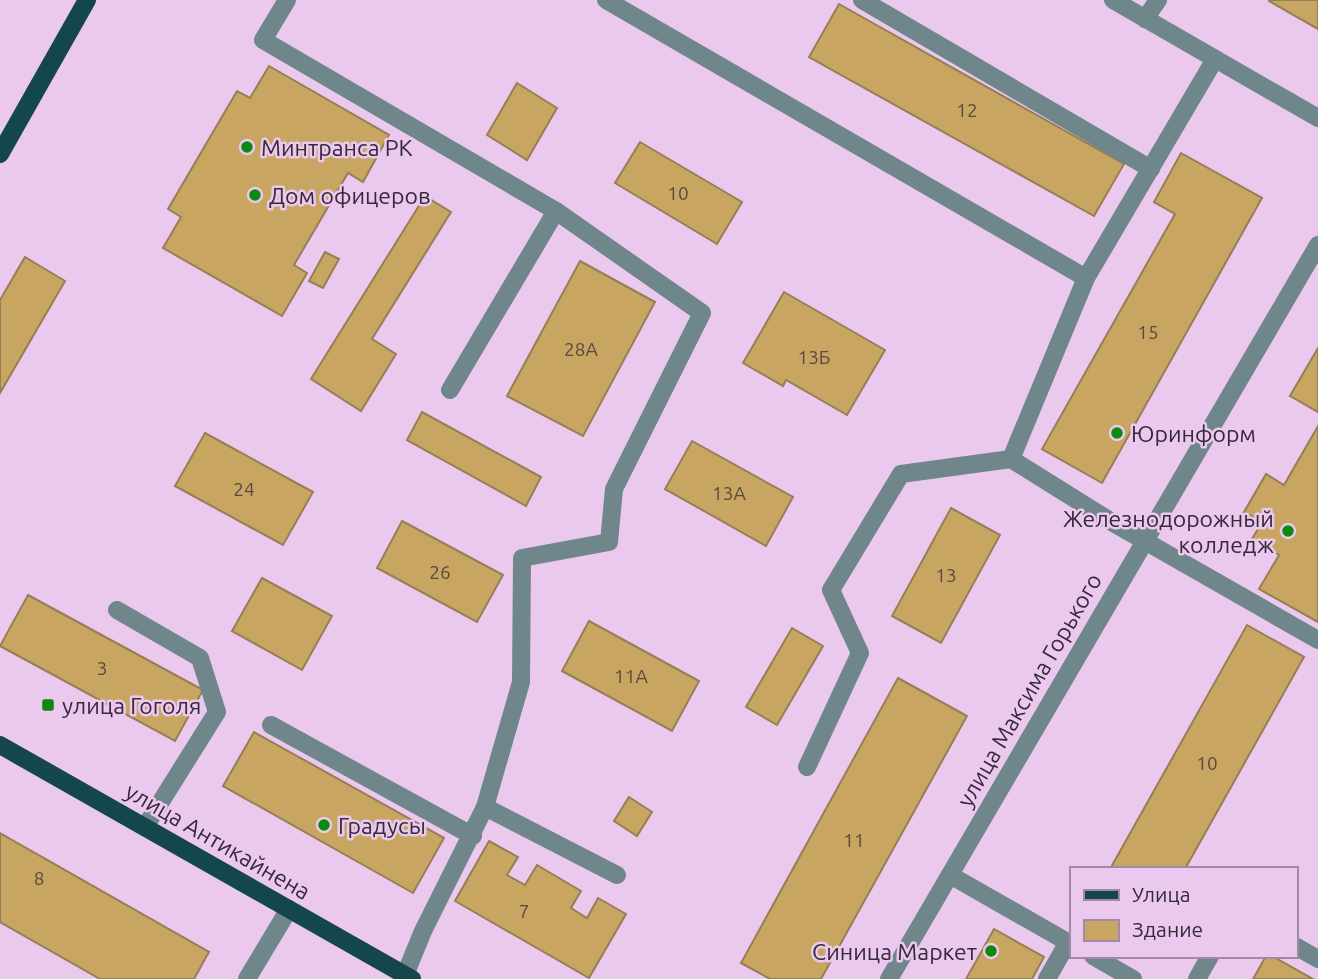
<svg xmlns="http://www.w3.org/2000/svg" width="1318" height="979" font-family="Ubuntu,sans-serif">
  <rect width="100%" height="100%" fill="#ebc9ef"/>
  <g fill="#c8a560" stroke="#957f56" stroke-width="2">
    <polygon points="1270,0 1318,0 1318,29 1269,1"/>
    <polygon points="839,4 1124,164 1094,216 809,57"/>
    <polygon points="269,66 389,135 363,182 348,173 294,265 307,273 282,316 163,248 181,217 168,209 237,91 250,98"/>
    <polygon points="517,83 557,108 527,160 487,135"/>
    <polygon points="640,142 742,202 717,244 615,183"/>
    <polygon points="1181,153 1262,198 1102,483 1042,449 1175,214 1154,202"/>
    <polygon points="425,196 451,212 372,339 396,354 361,411 311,379"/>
    <polygon points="325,252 339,259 323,288 309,281"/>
    <polygon points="25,257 65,281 0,393 0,300"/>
    <polygon points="580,261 655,302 583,436 507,396"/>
    <polygon points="784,292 885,350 847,415 786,380 783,386 743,363"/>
    <polygon points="1318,348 1318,412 1290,396"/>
    <polygon points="422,412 541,477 526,506 407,440"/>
    <polygon points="1318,426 1318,622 1259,589 1279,555 1252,539 1262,522 1244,512 1266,474 1284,485"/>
    <polygon points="205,433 313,492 283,545 175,486"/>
    <polygon points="692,441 793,497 766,546 665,489"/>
    <polygon points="951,508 1000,535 941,643 892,616"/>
    <polygon points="402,521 503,575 477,622 377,568"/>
    <polygon points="262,578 332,616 302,670 232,631"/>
    <polygon points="28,595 203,690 175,741 0,646"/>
    <polygon points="589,621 699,681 672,731 562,671"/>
    <polygon points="1247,625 1304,657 1185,869 1110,869"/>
    <polygon points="792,628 823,646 777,725 746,707"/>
    <polygon points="898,678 967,716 821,979 770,979 741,963"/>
    <polygon points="254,732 444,838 413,893 223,786"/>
    <polygon points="629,797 652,812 637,836 614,821"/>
    <polygon points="0,833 209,952 194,979 100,979 0,922"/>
    <polygon points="489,841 518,857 507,875 525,885 537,865 581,891 571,908 587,918 598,898 626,914 589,978 455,901"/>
    <polygon points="994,929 1044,957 1032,979 966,979"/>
    <polygon points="1266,956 1272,956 1313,979 1253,979"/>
  </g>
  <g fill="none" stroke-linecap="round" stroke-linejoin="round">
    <g stroke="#6f878a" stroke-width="18">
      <polyline points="287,0 263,40 556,211 702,313 614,489 609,542 522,558 521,682 485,807 423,931 405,975"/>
      <polyline points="606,0 1086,278 1215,59"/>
      <polyline points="862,0 1151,169"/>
      <polyline points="1113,0 1318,118"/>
      <polyline points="1145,19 1158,0"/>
      <polyline points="450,390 556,211"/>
      <polyline points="1011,459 1115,524 1318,640"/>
      <polyline points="117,610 200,658 217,712 145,827"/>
      <polyline points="271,725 473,836"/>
      <polyline points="807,767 860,653 831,590 901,474 1011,459 1086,278"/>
      <polyline points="485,807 617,875"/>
      <polyline points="950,875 1071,944"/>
      <polyline points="1295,946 1318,959"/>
      <polyline points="1093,956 1133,979"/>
      <polyline points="247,979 289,909"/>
      <polyline points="889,979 1318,245"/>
      <polyline points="1047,979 1068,942"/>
      <polyline points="1197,979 1210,956"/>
    </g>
    <g stroke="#13474b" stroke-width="18">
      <polyline points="0,154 87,0"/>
      <polyline points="0,745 412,979"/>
    </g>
  </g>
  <g fill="#0c890f" stroke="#ebc9ef" stroke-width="2.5">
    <circle cx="247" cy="147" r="7"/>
    <circle cx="255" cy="195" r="7"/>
    <circle cx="1117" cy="433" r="7"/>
    <circle cx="1288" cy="531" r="7"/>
    <rect x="41" y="698" width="14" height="14" rx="3.5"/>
    <circle cx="324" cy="825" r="7"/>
    <circle cx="991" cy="951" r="7"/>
  </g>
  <g text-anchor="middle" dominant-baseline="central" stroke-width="5" stroke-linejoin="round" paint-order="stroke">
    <g font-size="19" fill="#5a4842">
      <text x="967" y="110">12</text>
      <text x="678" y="193">10</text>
      <text x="1148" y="332">15</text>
      <text x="581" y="349">28А</text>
      <text x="814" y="357">13Б</text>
      <text x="244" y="489">24</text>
      <text x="729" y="493">13А</text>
      <text x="440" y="572">26</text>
      <text x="946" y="575">13</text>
      <text x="102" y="668">3</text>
      <text x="631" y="676">11А</text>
      <text x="1207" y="763">10</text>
      <text x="854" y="840">11</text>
      <text x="39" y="878">8</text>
      <text x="524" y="911">7</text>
    </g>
    <g font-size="23" fill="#362938" stroke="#ebc9ef" text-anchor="start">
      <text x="261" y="147">Минтранса РК</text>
      <text x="269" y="195">Дом офицеров</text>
      <text x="1131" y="433">Юринформ</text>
      <text x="1274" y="518" text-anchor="end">Железнодорожный<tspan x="1274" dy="26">колледж</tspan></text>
      <text x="62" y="705">улица Гоголя</text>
      <text x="338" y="825">Градусы</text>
      <text x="977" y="951" text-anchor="end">Синица Маркет</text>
    </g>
    <g font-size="23" fill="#362938" stroke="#ebc9ef">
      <text transform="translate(1029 690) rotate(-60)">улица Максима Горького</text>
      <text transform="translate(218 841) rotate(30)">улица Антикайнена</text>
    </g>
  </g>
  <rect x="1070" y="867" width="228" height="91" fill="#ebc9ef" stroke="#a389a6" stroke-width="2"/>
  <rect x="1084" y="890" width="35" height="10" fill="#13474b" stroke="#a389a6" stroke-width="2"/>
  <text x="1132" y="902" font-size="21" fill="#362938">Улица</text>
  <rect x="1084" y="920" width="35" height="21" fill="#c8a560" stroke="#a389a6" stroke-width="2"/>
  <text x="1132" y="937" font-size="21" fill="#362938">Здание</text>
</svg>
